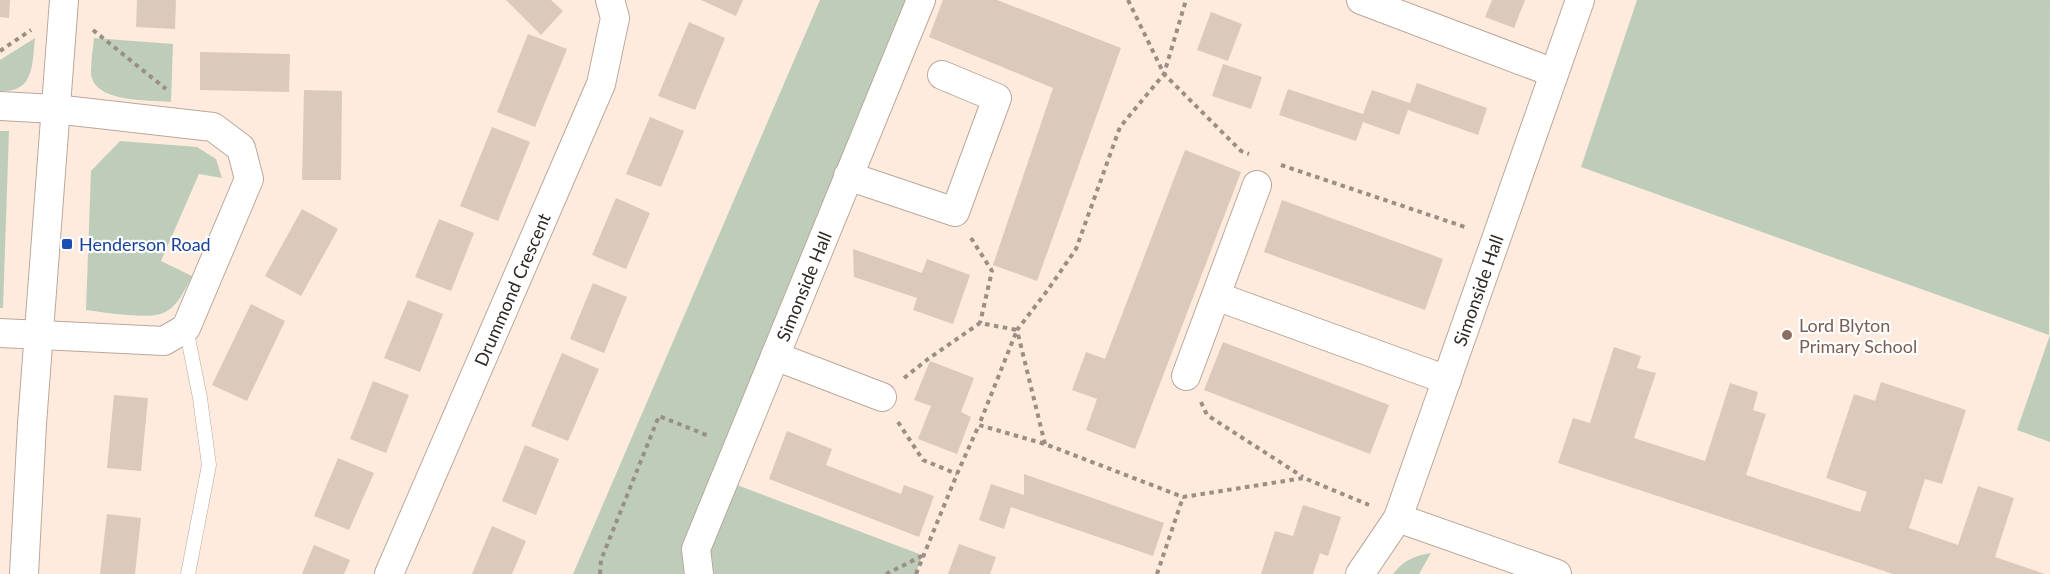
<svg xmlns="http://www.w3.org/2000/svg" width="2050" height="574" font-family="Lato,sans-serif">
  <rect width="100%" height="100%" fill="#feebde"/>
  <g fill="#bdcdba">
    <polygon points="820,0 921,0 724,480 922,555 916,574 573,574"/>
    <polygon points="1637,0 2050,0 2049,335 1581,167"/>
    <path d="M 35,38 C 32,63 35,93 0,91 L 0,60 Z"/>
    <path d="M 94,38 L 173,44 L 171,102 C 149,100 90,103 91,71 C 91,60 93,49 94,38 Z"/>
    <polygon points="0,131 9,131 3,308 0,308"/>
    <path d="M 120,141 L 197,147 L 216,159 L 222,178 L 199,174 L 161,261 L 192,276 C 185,289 178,307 163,313 C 149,320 102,312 86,310 L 91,171 Z"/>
    <polygon points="2050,335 2050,442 2017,430"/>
    <path d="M 1431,553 L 1419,574 L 1393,574 C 1404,560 1414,556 1431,553 Z"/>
  </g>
  <g fill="#dbc9bc">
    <polygon points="0,0 10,0 9,18 0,17"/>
    <polygon points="137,0 176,0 175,29 136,27"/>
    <polygon points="506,0 551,0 563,11 541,35"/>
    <polygon points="701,0 743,0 736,16"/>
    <polygon points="943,0 997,0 1121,48 1037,281 993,265 1053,88 929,37"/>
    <polygon points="1492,0 1525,0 1514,28 1485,17"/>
    <polygon points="1211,12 1242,24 1228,61 1197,50"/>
    <polygon points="689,22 725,38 695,110 658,96"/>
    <polygon points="528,34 567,49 535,127 497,112"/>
    <polygon points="200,52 290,54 289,92 200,90"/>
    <polygon points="1223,64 1262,77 1251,109 1212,96"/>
    <polygon points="1417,83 1487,108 1478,135 1408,110 1399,135 1363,122 1356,141 1279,115 1288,89 1363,114 1372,90 1410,103"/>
    <polygon points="304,90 342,91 341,180 302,180"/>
    <polygon points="650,117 684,131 661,187 626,174"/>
    <polygon points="492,127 530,142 498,221 460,206"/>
    <polygon points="1185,150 1241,172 1135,449 1086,430 1097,399 1072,390 1086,352 1105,359"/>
    <polygon points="616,198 650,213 626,269 592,255"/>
    <polygon points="1282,200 1443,259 1425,310 1264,252"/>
    <polygon points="302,209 338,229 301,296 265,276"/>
    <polygon points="439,219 474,233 451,291 415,277"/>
    <polygon points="853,249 922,273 927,259 970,275 953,324 913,310 917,298 854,277"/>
    <polygon points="593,283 627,297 604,353 570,339"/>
    <polygon points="408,300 443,314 420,372 384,358"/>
    <polygon points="251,304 285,321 247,401 212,385"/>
    <polygon points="1223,342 1389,405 1370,454 1204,390"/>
    <polygon points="1614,347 1641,356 1637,368 1656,373 1634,438 1705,461 1730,383 1758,392 1753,410 1766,414 1746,475 1860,512 1867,492 1826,478 1854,394 1875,401 1881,382 1966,410 1942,484 1925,479 1909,528 1958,545 1978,486 2014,498 1995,557 2045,574 1893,574 1558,463 1573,418 1590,423"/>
    <polygon points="562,353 599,369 568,441 531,426"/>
    <polygon points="930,361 974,378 961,412 971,417 957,454 918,439 931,406 914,400"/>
    <polygon points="373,381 409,395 386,453 350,439"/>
    <polygon points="114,395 148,398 141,471 107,468"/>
    <polygon points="787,431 832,449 826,465 901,494 904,485 934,496 919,537 769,479"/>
    <polygon points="525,445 559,459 536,515 502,501"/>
    <polygon points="338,458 374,473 349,530 314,516"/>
    <polygon points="1024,474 1164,523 1153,556 1011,507 1004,529 979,520 991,484 1024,495"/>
    <polygon points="1303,505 1341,517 1328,556 1320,553 1313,574 1261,574 1275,531 1293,536"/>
    <polygon points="107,514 141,518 135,574 100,574"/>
    <polygon points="492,526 526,541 512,574 472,574"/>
    <polygon points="959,544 996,557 990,574 948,574"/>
    <polygon points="314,545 350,560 344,574 302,574"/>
  </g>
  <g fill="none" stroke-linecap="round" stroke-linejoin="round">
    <g stroke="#baa89b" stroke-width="15">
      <polyline id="lane" points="186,328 200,398 209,465 188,574"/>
    </g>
    <g stroke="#baa89b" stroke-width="30">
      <g id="street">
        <polyline points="1361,0 1554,73"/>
        <polyline points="0,106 55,109 213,127 241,148 249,179 186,328 164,341 0,333"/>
        <polyline points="848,176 955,212 997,98 942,75"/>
        <polyline points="1216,296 1447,380"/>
        <polyline points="775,356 882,397"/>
        <polyline points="1186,376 1257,185"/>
        <polyline points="1398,518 1557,574"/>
        <polyline points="24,574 32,424 64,0"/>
        <path id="s1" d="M 389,574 L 601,84 L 615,18 L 610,0"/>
        <path id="s2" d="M 699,574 L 696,549 L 921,0"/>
        <path id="s3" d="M 1360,574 L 1398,518 L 1580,0"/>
      </g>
    </g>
    <g stroke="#9b8e84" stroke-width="4" stroke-dasharray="4.5 4.5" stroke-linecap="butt">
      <polyline points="1128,0 1164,74 1241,151 1249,154"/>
      <polyline points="93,30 166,89"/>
      <polyline points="0,51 31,30"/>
      <polyline points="1281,165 1468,228"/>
      <polyline points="971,238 992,271 980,323"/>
      <polyline points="904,378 928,359 980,323 1017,330 979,425"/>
      <polyline points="1201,402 1207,415 1303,477"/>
      <polyline points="898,422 923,460 957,474"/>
      <polyline points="1045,444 1017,330 1047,291 1076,249 1120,127 1164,74 1186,0"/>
      <polyline points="600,574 601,560 659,416 709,436"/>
      <polyline points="886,574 922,556"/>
      <polyline points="916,574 957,474 979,425 1045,444 1183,497 1304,478 1369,505"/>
      <polyline points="1157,574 1183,497"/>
    </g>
    <use href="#lane" stroke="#fff" stroke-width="14"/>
    <use href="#street" stroke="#fff" stroke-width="28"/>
  </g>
  <rect fill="#1a4fb4" stroke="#fff" stroke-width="2" x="61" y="238" width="12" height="12" rx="3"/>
  <circle fill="#8d6e63" stroke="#fff" stroke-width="2" cx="1787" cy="335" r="6"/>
  <g text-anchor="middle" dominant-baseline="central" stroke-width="4.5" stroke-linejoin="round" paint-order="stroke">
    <g font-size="18" fill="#164399" stroke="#fff" text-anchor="start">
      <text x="79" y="244">Henderson Road</text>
    </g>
    <g font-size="18" fill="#2f2823" stroke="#fff">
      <text stroke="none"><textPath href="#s2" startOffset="309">Simonside Hall</textPath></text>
      <text stroke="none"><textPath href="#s1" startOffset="310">Drummond Crescent</textPath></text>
      <text stroke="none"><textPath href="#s3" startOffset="309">Simonside Hall</textPath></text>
    </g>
    <g font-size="18" fill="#785e54" stroke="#fff" text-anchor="start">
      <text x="1799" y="325">Lord Blyton<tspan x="1799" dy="21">Primary School</tspan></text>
    </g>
  </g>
</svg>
